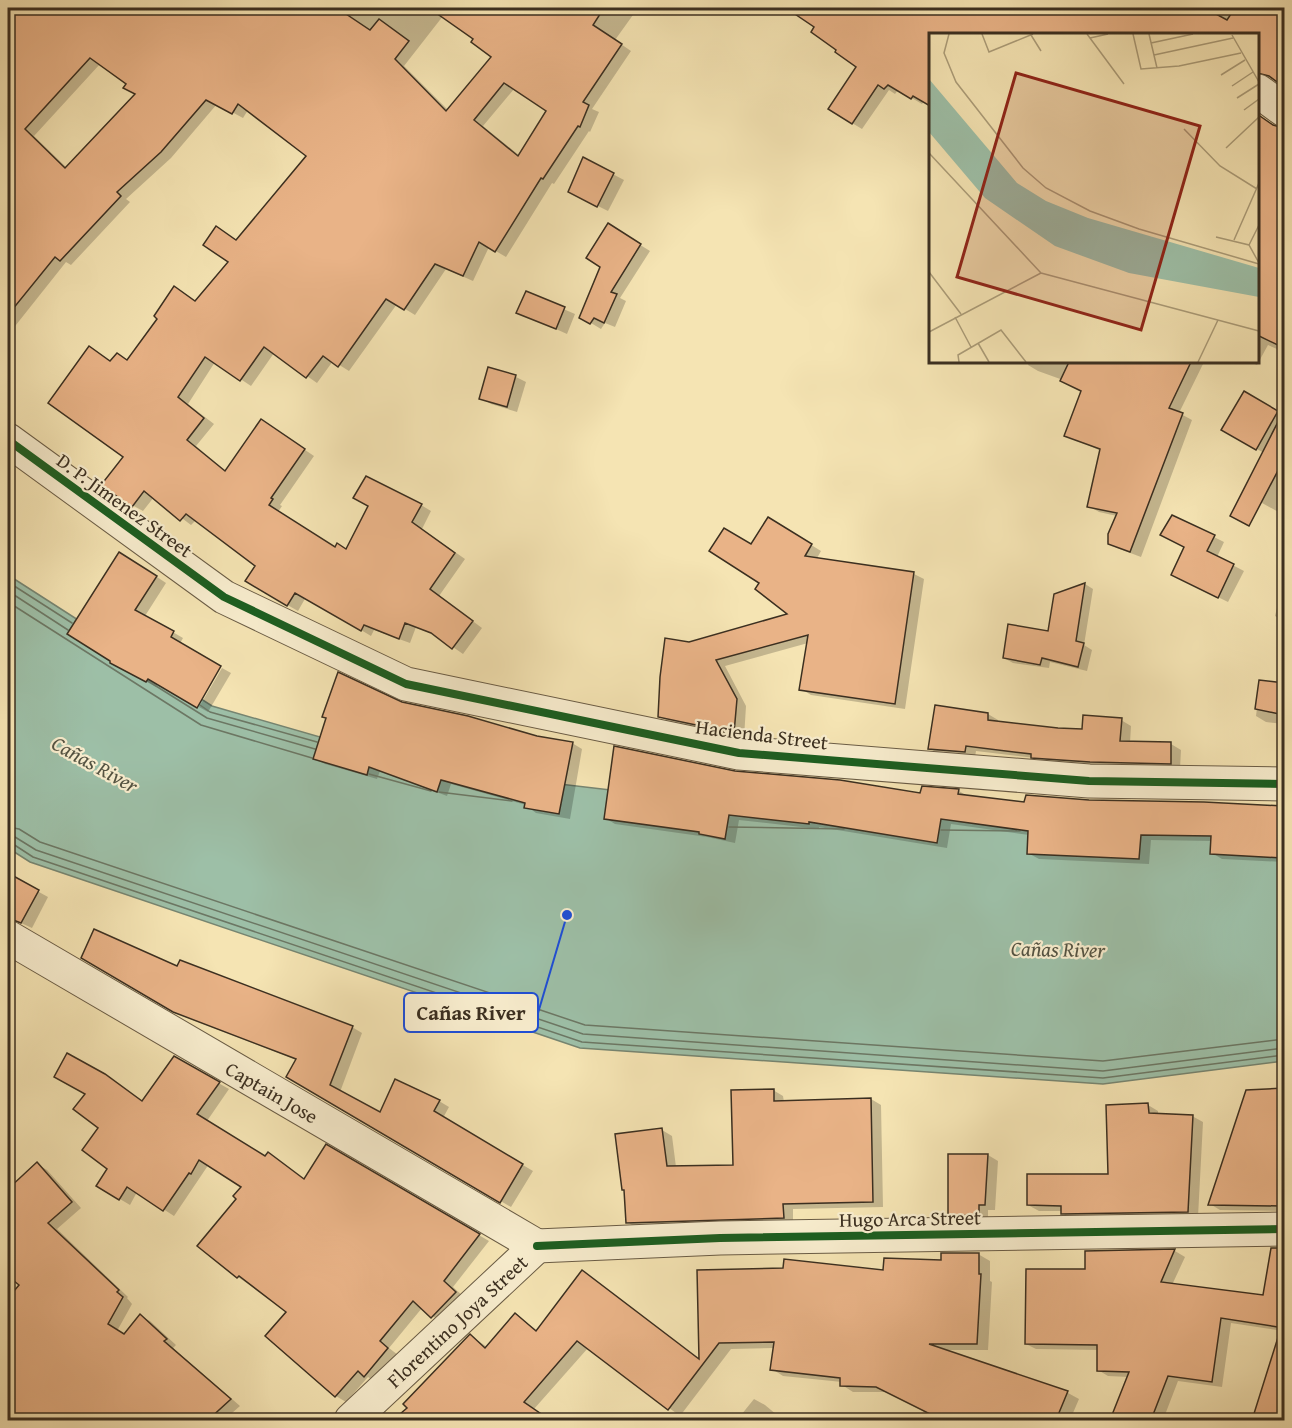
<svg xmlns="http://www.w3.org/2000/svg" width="1292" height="1428" font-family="'Gentium Book Plus',serif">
  <rect width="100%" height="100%" fill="#f5e4b3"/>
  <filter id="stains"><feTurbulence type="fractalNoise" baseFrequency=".00333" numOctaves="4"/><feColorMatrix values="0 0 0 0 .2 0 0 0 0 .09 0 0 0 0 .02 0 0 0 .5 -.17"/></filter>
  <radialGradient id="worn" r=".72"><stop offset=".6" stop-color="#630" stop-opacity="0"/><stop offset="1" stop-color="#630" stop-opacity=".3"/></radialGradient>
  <polygon fill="#9dbfa7" stroke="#768571" stroke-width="1.5" points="8,575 212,706 431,769 739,805 1284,812 1284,1061 1103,1084 580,1048 30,862 8,848"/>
  <g fill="#0003" fill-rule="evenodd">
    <path d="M 20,8 L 638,8 L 615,40 L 631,51 L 592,109 L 599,112 L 590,132 L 589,131 L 554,184 L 552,183 L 506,257 L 489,247 L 473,281 L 446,269 L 415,315 L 397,304 L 349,371 L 333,361 L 317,383 L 274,353 L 251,386 L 215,362 L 188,404 L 214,424 L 196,446 L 226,471 L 271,427 L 314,456 L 280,505 L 282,506 L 278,512 L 336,548 L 347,551 L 421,505 L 431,511 L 422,529 L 465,559 L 439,596 L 482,628 L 463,654 L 437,636 L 416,627 L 410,643 L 374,630 L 371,636 L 306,597 L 298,611 L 284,603 L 257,566 L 196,520 L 191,525 L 154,497 L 143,511 L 132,505 L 111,362 L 128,361 L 196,302 L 230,261 L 237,241 L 309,155 L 248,110 L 243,118 L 217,104 L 171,158 L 126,199 L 130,202 L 71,265 L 66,262 L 8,335 L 8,21 ZM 443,16 L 475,39 L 493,57 L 448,110 L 404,66 ZM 100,64 L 128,84 L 137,94 L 67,168 L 34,136 ZM 514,89 L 548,111 L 520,156 L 483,126 Z"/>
    <polygon points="789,8 1284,8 1284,85 1271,77 1258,82 1258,34 930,34 930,105 924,101 922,104 898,90 895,94 889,90 862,129 852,123 858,67 816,27"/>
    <polygon points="1258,114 1277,128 1284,130 1284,352 1268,345 1257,365 1250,362 1258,362"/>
    <polygon points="584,159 624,180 608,211 580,197"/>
    <polygon points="608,225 650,251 620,298 626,301 615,327 605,323 601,329 581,317 602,267"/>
    <polygon points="526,293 575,314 567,334 518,312"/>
    <polygon points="1029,362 1204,362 1179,413 1192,420 1141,557 1117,548 1107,542 1117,516 1099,512 1089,506 1101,451 1066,435 1083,391 1063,380 1038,371 1028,365"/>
    <polygon points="489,369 516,377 526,382 517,412 491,404 481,398"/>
    <polygon points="1244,393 1282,415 1284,411 1284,515 1253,498 1264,453 1223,430"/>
    <polygon points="769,519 821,551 816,560 914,574 924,579 905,709 811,695 801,689 808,643 725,666 746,706 744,738 670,722 659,716 689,643 791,615 761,583 752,546"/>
    <polygon points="1214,537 1224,542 1217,557 1244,571 1228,602 1183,580"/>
    <polygon points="130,559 166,583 145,616 183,638 156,687 122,668"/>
    <polygon points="1283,583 1284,583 1284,621 1275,616"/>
    <polygon points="1085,584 1093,589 1084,645 1092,650 1087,671 1050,662 1049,668 1013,663 1004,658 1049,632 1055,595"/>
    <polygon points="222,668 231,673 208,712 199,707"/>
    <polygon points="1260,682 1284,685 1284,724 1266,722 1256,716"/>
    <polygon points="401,704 537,737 572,743 582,749 570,819 536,813 526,805 451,784 447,796 380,771 377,779 325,764 315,759"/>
    <polygon points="988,714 998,720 998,723 1083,731 1121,720 1131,726 1130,743 1171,744 1181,750 1180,769 1043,763 1035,758 976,751 975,757 939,754 929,748"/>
    <polygon points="737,773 922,795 923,788 959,791 969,797 1026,804 1089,801 1284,807 1284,862 1222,859 1212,853 1212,841 1151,840 1149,864 1039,859 1028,853 1029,835 951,824 947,848 819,827 819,829 739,820 735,843 707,837 615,824 605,818"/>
    <polygon points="8,875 48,897 32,928 8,917"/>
    <polygon points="83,958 178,968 352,1027 362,1033 340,1092 380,1114 439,1101 449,1107 443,1118 533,1171 511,1207 288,1077 297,1060 185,1017"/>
    <polygon points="174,1058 229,1089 207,1121 265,1158 269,1154 305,1180 326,1146 489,1241 453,1287 465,1298 442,1323 422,1308 389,1348 398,1355 375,1382 368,1377 346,1402 336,1396 288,1312 238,1277 238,1199 243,1186 209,1164 174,1216 137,1192 130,1205 98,1186 109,1169 143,1102"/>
    <polygon points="773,1090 783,1096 784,1102 871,1099 881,1105 883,1207 793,1209 793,1223 637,1228 627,1222 662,1130 672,1136 676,1167 735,1166"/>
    <polygon points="1284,1090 1284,1211 1220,1210 1210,1204 1247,1092"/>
    <polygon points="1148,1105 1158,1111 1158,1115 1192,1116 1203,1122 1198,1217 1072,1219 1062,1213 1062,1211 1039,1211 1028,1205 1110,1176"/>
    <polygon points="988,1155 998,1161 995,1210 988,1210 988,1220 959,1221 949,1215"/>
    <polygon points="37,1164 47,1170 81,1208 57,1229 128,1297 127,1298 132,1304 117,1331 124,1336 140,1316 150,1321 176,1345 173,1348 240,1406 224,1420 8,1420 8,1300 21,1285 8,1275 8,1191"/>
    <polygon points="1175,1251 1185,1257 1172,1285 1264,1297 1271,1259 1284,1261 1284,1331 1231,1323 1222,1387 1178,1381 1163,1420 1111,1420 1129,1377 1108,1376 1098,1370 1099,1350 1036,1349 1026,1344 1087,1271 1086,1252"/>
    <polygon points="978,1254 990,1261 990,1281 992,1282 988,1350 943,1350 1068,1393 1079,1399 1070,1420 933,1420 917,1406 889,1392 853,1392 842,1385 842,1382 783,1376 772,1369 774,1348 731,1349 680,1416 588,1348 534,1409 550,1420 396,1420 409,1408 471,1336 487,1347 516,1315 538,1331 583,1272 700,1360 698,1271 885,1271"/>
    <polygon points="1276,1351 1284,1354 1284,1420 1254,1420"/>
    <polygon points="754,1399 765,1405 783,1420 737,1420"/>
  </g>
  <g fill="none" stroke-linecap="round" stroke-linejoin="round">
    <g stroke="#6c7764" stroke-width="1.5">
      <polyline points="8,582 72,623"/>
      <polyline points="8,591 68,630"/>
      <polyline points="8,602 201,725 312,758"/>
      <polyline points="148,681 207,718 315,749"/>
      <polyline points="200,705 210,712 317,742"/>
      <polyline points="369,774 431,791"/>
      <polyline points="439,792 512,801"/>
      <polyline points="8,827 19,829 40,842 585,1025 1103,1061 1284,1039"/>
      <polyline points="729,827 844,829"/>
      <polyline points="941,830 1020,831"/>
      <polyline points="8,836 15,837 36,850 583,1034 1103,1071 1284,1048"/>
      <polyline points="8,844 13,844 33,857 582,1042 1103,1078 1284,1055"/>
    </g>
  </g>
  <g fill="#e9b387" stroke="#3b2f20" stroke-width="1.5" fill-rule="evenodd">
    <path d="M 18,8 L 337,8 L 370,30 L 379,19 L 409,41 L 395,59 L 446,111 L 491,57 L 471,42 L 473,39 L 429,8 L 604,8 L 593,25 L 622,44 L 583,102 L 589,105 L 580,127 L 578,126 L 543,179 L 541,178 L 495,252 L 479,242 L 463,276 L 435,264 L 404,310 L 386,299 L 338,367 L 323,356 L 306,378 L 264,347 L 240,381 L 205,357 L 178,397 L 204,418 L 187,440 L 225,471 L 261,419 L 305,449 L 271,498 L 273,499 L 269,505 L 335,547 L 337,543 L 346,549 L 368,506 L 353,498 L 366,476 L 422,504 L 412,522 L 455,553 L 430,589 L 473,621 L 452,649 L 431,633 L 405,623 L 399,639 L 364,625 L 361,631 L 295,593 L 287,606 L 245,581 L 255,566 L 186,514 L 180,521 L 144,491 L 132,507 L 101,485 L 123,457 L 48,403 L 89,346 L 110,361 L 117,353 L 127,360 L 157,319 L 154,316 L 174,286 L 195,301 L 228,262 L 203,245 L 216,226 L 236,240 L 306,156 L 238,104 L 232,114 L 206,100 L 161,152 L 117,192 L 121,196 L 60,261 L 55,257 L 8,315 L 8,19 ZM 90,58 L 126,84 L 123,88 L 135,94 L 65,168 L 25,129 ZM 504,83 L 546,111 L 518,156 L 474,120 Z"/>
    <polygon points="786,8 1205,8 1227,20 1235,8 1284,8 1284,87 1269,76 1257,73 1257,34 930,34 930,106 913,96 911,99 888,85 884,89 878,85 852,124 828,109 856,67 835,52 836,50 811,32 814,27"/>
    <polygon points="1257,114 1273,125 1284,128 1284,348 1257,335"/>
    <polygon points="583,157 614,173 597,207 568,192"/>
    <polygon points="608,223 641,244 611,292 617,294 604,323 594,318 590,324 579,318 600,267 586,258"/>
    <polygon points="526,291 565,307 556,329 516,313"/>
    <polygon points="1069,362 1191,362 1169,408 1183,413 1130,552 1108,544 1108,534 1117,513 1087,507 1100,449 1064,436 1081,391 1060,381"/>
    <polygon points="488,367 516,375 507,407 479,399"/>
    <polygon points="1244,391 1278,411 1256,450 1221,430"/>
    <polygon points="1284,410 1284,459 1249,526 1230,516"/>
    <polygon points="1172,515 1215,535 1207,551 1234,564 1218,598 1171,575 1184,547 1160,535"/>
    <polygon points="768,517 812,544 805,556 914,572 895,704 799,690 808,635 716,660 737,699 734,733 658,717 660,677 665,638 689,642 787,614 755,589 759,583 709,551 724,528 751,544"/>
    <polygon points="119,552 157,576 135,610 174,631 171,637 221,666 197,708 148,679 146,682 110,663 110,661 67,634"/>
    <polygon points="1085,583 1076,641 1084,643 1078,667 1042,658 1040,665 1003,658 1008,624 1048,631 1054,594"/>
    <polygon points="338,672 402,702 468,716 537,736 573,742 559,814 524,808 525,803 441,780 437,792 369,767 367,775 313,759 326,718 322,717"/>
    <polygon points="1259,680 1284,683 1284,715 1255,709"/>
    <polygon points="935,705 988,713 988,720 1058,728 1082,729 1083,715 1122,718 1120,741 1171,742 1171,764 1090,762 1031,758 1031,754 966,746 965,752 928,749"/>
    <polygon points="614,746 735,771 840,780 920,793 922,786 959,789 958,794 1024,802 1026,795 1089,800 1204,802 1284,806 1282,858 1210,854 1211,836 1141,835 1139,859 1027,854 1028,831 941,819 937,843 809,822 809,824 729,815 725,839 699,834 699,832 604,819"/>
    <polygon points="8,873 39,890 21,923 8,918"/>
    <polygon points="94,929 177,966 180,960 353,1026 330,1085 380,1112 395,1079 440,1100 434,1111 523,1164 500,1203 286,1077 296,1059 173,1012 81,958"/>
    <polygon points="67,1053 105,1074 142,1101 174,1056 220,1082 197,1114 265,1156 268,1152 304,1179 326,1144 480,1234 444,1281 456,1292 431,1318 413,1301 380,1341 388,1348 364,1377 358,1371 335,1397 265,1336 286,1312 239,1276 237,1278 197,1246 236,1199 233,1196 241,1187 199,1160 191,1174 189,1173 163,1211 127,1187 119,1200 96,1186 107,1169 82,1150 98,1128 73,1109 85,1094 54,1077"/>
    <polygon points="1284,1088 1284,1186 1281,1186 1281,1206 1208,1205 1246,1090"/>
    <polygon points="774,1089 774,1101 871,1098 873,1202 783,1204 784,1218 626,1223 624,1190 622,1190 615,1134 662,1128 667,1166 733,1165 731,1090"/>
    <polygon points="1148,1103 1149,1113 1193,1115 1188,1212 1061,1214 1061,1206 1027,1205 1027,1174 1108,1174 1106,1105"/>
    <polygon points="948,1154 988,1154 985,1205 979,1205 979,1215 948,1216"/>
    <polygon points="37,1162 72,1202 48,1223 119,1290 117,1292 123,1297 108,1324 124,1334 140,1314 167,1339 164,1341 231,1399 208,1420 8,1420 8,1298 19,1285 8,1276 8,1189"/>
    <polygon points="1271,1248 1284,1248 1284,1328 1221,1318 1212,1382 1168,1376 1151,1420 1110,1420 1129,1372 1097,1371 1097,1345 1025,1344 1026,1269 1085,1269 1085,1251 1175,1249 1161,1282 1263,1295"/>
    <polygon points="941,1253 979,1253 979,1274 981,1274 977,1344 929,1344 1068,1391 1056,1420 942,1420 876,1387 840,1386 840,1378 770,1370 774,1342 719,1343 668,1410 577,1341 524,1402 550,1420 393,1420 407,1408 403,1404 470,1334 485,1348 515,1313 536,1331 582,1270 699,1359 697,1270 783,1268 784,1259 883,1270 884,1258 941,1260"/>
    <polygon points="1279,1334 1284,1335 1284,1420 1252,1420"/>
  </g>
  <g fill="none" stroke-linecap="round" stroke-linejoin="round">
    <g stroke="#6a5c45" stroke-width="35">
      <polyline id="minor" points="1258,91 1284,110"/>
    </g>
    <g stroke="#6a5c45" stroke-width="35">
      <g id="tertiary">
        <polyline points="8,440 224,597 406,684 739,753 1089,781 1284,784"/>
        <polyline points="8,937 537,1246"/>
        <polyline points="537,1246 720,1238 1284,1229"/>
        <polyline points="351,1420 537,1246"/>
      </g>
    </g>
    <use href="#minor" stroke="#f8edce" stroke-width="33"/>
    <use href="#tertiary" stroke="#f8edce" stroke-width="33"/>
    <g stroke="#f8edce" stroke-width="11">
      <g id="cycleway">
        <polyline points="8,440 224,597 406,684 739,753 1089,781 1284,784"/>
        <polyline points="537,1246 720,1238 1284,1229"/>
      </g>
    </g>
    <use href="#cycleway" stroke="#1b5e20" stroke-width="8"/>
  </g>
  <g text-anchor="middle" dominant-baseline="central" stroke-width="4.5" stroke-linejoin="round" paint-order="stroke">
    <g font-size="20" fill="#3b2f20" stroke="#f8edce">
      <text transform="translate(125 505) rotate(36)">D. P. Jimenez Street</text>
      <text transform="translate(762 734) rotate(7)">Hacienda Street</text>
      <text transform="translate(272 1092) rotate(30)">Captain Jose</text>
      <text transform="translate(910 1218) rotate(-1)">Hugo Arca Street</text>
      <text transform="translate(457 1321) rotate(-43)">Florentino Joya Street</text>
    </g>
    <g font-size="21" font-style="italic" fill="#545342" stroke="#f8edce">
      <text transform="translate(95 764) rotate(29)">Cañas River</text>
      <text transform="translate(1058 949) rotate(1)">Cañas River</text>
    </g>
  </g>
  <g transform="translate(929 33)">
    <rect width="330" height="330" fill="#f5e4b3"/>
    <path d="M 0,46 L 88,150 L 117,168 L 159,185 L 330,235 L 330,264 L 200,240 L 126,213 L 56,165 L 0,99 Z" fill="#9dbfa7"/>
    <path fill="none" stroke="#ab9c78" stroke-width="1.5" d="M 20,1 L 15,20 L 27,49 L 94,135 L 117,155 L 161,178 L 210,196 L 330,231M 53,1 L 60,19 L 104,1M 158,1 L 195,51M 204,1 L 212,36 L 250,33 L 312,20M 220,1 L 228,35M 102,2 L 112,18M 303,2 L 330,49M 161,5 L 179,1M 222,10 L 264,1M 225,22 L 304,5M 292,42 L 316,27M 303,53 L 324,39M 308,65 L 330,51M 315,77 L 330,66M 255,96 L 291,133 L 328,156M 297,115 L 330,84M 0,120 L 112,240M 287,204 L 320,212 L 330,230M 305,207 L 330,150M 320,212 L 330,192M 0,239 L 32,281M 112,240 L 330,298M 26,284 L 42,314M 0,299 L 112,240M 49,310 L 60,329M 30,329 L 29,322 L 72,297 L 97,329M 269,329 L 289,287"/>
    <path fill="#8f2418" fill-opacity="0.15" stroke="#8f2418" stroke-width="3" d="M 87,40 L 271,93 L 212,297 L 28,244 Z"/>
    <rect width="330" height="330" fill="none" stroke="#3b2f20" stroke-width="3"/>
  </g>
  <path fill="none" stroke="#1d4ed8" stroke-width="2" d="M567 915L538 1013"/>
  <circle fill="#1d4ed8" stroke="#f8edce" stroke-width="2" cx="567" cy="915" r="6"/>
  <rect fill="#f8edce" stroke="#1d4ed8" stroke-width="2" x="404" y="993" width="134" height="39" rx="6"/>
  <g font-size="21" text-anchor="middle" font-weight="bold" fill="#3b2f20">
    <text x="471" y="1020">Cañas River</text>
  </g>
  <rect width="1292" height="1428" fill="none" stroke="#f5e4b3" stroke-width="30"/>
  <rect x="9" y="9" width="1274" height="1410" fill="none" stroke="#3b2f20" stroke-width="3"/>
  <rect x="15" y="15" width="1262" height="1398" fill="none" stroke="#3b2f20" stroke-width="1.5"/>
  <rect width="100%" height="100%" filter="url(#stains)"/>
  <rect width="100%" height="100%" fill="url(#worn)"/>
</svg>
